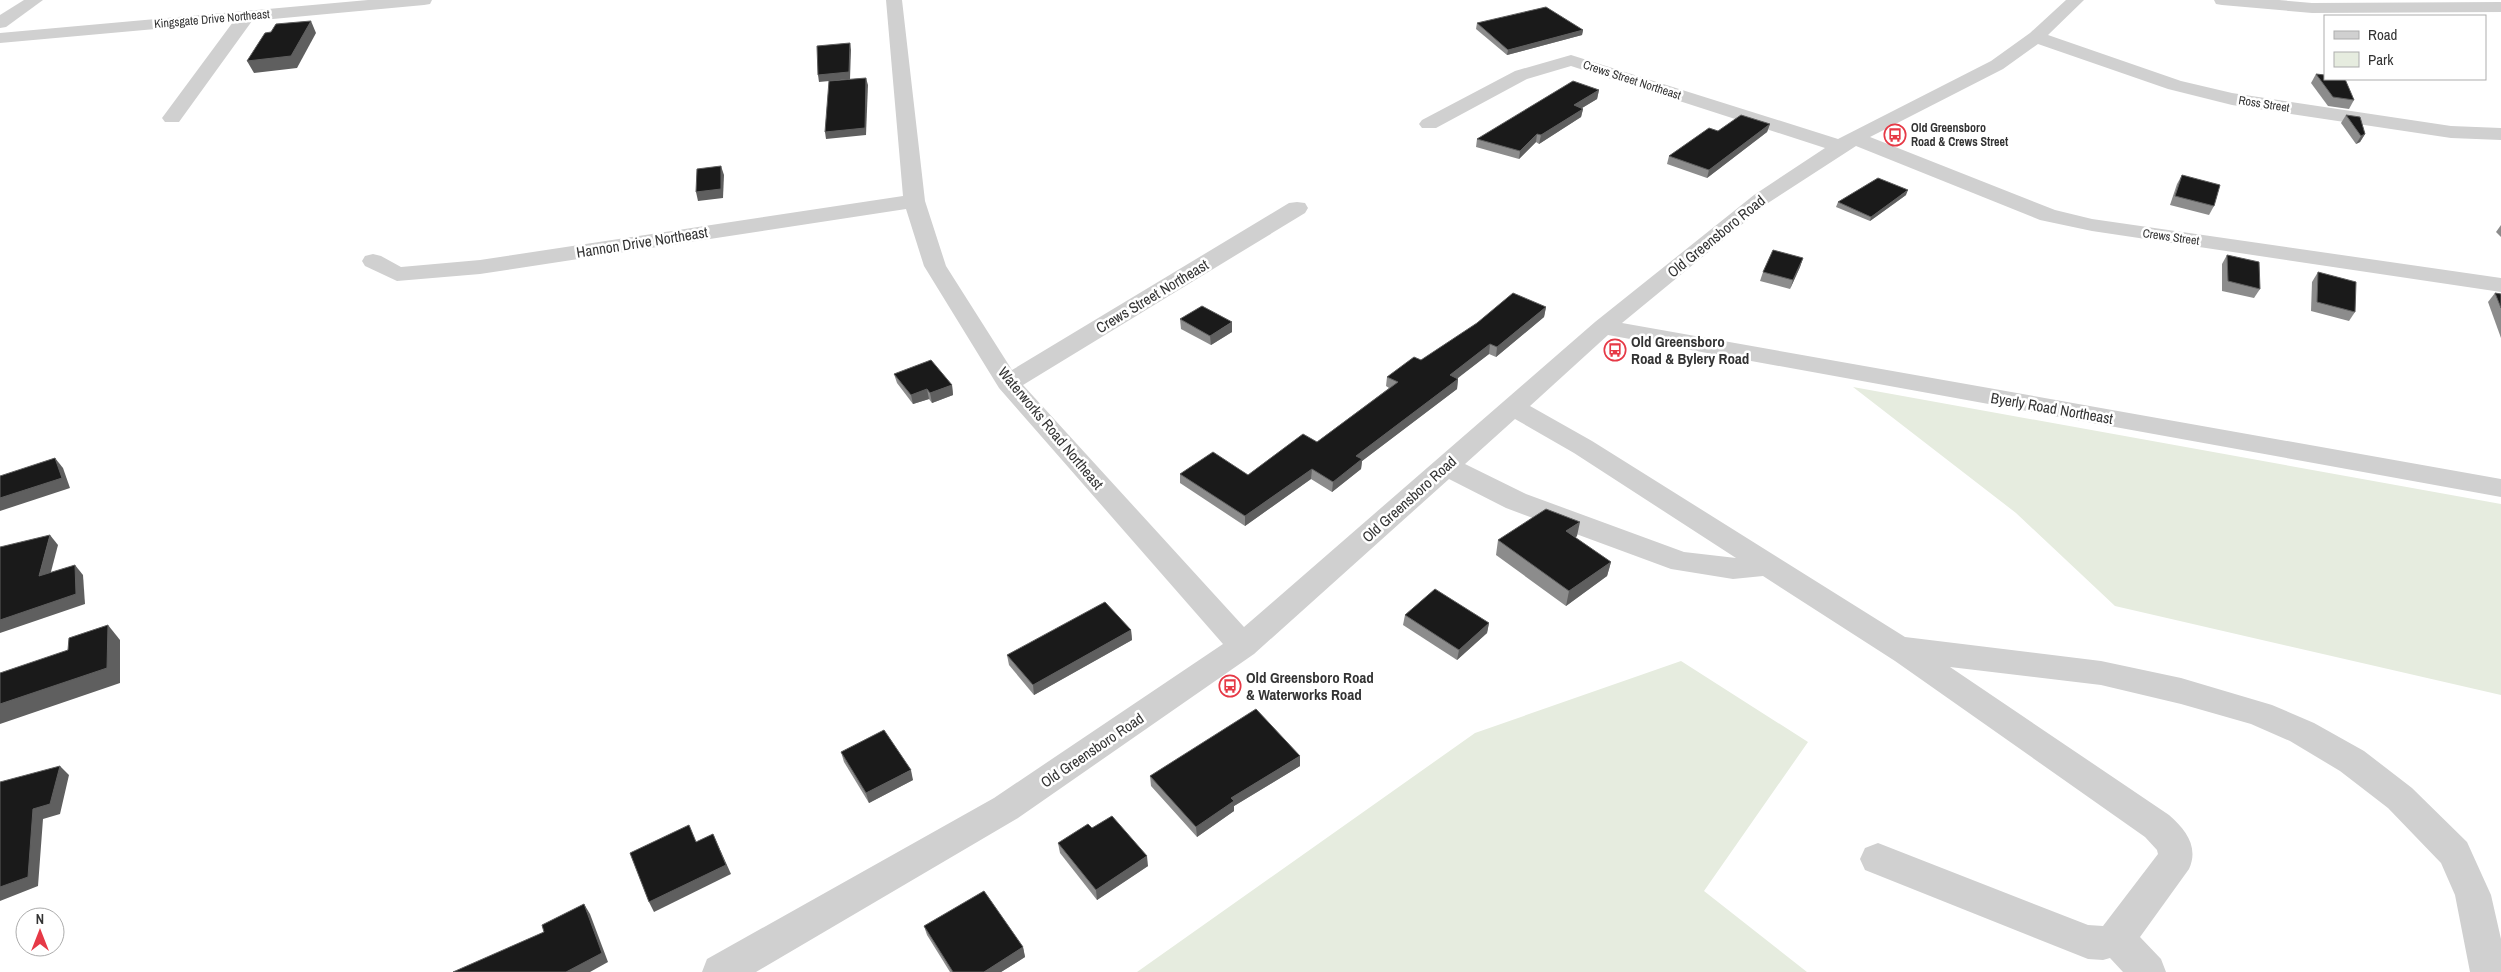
<svg xmlns="http://www.w3.org/2000/svg" width="2501" height="972" font-family="'Archivo Narrow',sans-serif">
  <rect width="100%" height="100%" fill="#fff"/>
  <g fill="#e6ecdf">
    <polygon points="1853,387 2501,504 2501,695 2115,606 2016,513"/>
    <polygon points="1681,661 1808,742 1704,891 1807,972 1137,972 1475,733"/>
  </g>
  <g fill="none" stroke-linecap="round" stroke-linejoin="round">
    <g fill="#d0d0d0" fill-rule="evenodd">
      <polygon points="24,0 43,0 6,27 0,28 0,15"/>
      <polygon points="368,0 432,0 430,4 424,5 252,21 179,122 165,122 162,118 233,22 0,43 0,33"/>
      <path d="M 886,0 L 902,0 L 925,201 L 946,266 L 1012,370 L 1289,203 L 1297,202 L 1305,203 L 1308,208 L 1305,213 L 1023,385 L 1244,627 L 1595,322 L 1754,195 L 1825,148 L 1571,66 L 1527,79 L 1436,128 L 1422,128 L 1419,124 L 1422,120 L 1515,71 L 1571,55 L 1838,139 L 1991,61 L 2030,33 L 2066,0 L 2084,0 L 2048,35 L 2181,81 L 2232,93 L 2451,126 L 2501,128 L 2501,140 L 2451,138 L 2232,105 L 2168,89 L 2038,44 L 2003,69 L 1870,137 L 2055,210 L 2092,219 L 2501,278 L 2501,292 L 2092,231 L 2040,220 L 1856,146 L 1768,203 L 1622,323 L 2501,479 L 2501,497 L 1608,335 L 1530,406 L 1592,441 L 1905,637 L 2101,661 L 2181,678 L 2272,705 L 2314,723 L 2364,751 L 2412,788 L 2467,842 L 2491,895 L 2501,939 L 2501,972 L 2470,972 L 2455,895 L 2441,863 L 2388,808 L 2340,771 L 2290,741 L 2251,724 L 2181,704 L 2101,685 L 1950,667 L 2169,815 C 2186,830 2199,847 2189,869 L 2140,937 L 2161,959 L 2166,972 L 2123,972 L 2110,958 L 2103,960 L 2088,959 L 1865,870 L 1860,859 L 1865,848 L 1878,843 L 2088,925 L 2103,926 L 2158,854 L 2157,850 L 2145,837 L 1895,661 L 1763,576 L 1733,579 L 1671,569 L 1506,508 L 1449,479 L 1254,654 L 1018,818 L 756,972 L 702,972 L 707,959 L 994,798 L 1223,644 L 999,388 L 924,266 L 906,209 L 480,274 L 397,281 L 365,266 L 362,261 L 365,256 L 373,254 L 381,256 L 401,267 L 480,260 L 903,196 ZM 1515,419 L 1574,453 L 1736,558 L 1684,552 L 1526,494 L 1465,464 Z"/>
      <polygon points="2214,0 2279,0 2312,3 2501,2 2501,12 2312,13 2222,5 2216,4"/>
    </g>
  </g>
  <g fill="#8c8c8c">
    <polygon points="1477,23 1583,30 1582,35 1507,55 1476,29"/>
    <polygon points="2316,74 2354,100 2349,109 2328,106 2311,83"/>
    <polygon points="1599,90 1597,99 1582,108 1583,109 1581,117 1539,144 1536,142 1519,159 1476,147 1477,139"/>
    <polygon points="2346,115 2365,134 2360,142 2356,144 2341,123"/>
    <polygon points="1770,124 1767,132 1707,178 1667,164 1669,156 1718,131"/>
    <polygon points="2182,175 2214,206 2209,215 2170,205 2177,184"/>
    <polygon points="1906,195 1870,221 1836,207 1838,202"/>
    <polygon points="2501,225 2501,237 2496,232"/>
    <polygon points="2227,255 2260,289 2254,298 2222,291 2222,264"/>
    <polygon points="1803,258 1800,267 1790,289 1760,281 1763,272"/>
    <polygon points="2318,272 2355,312 2349,321 2311,311 2312,282"/>
    <polygon points="2495,293 2501,294 2501,338 2488,302"/>
    <polygon points="1546,307 1544,317 1496,357 1489,354 1457,378 1458,379 1457,389 1362,461 1361,469 1332,492 1311,479 1245,526 1180,483 1180,474 1248,475 1317,442 1389,388 1386,386 1387,377 1421,360"/>
    <polygon points="1180,319 1232,332 1211,345 1181,329"/>
    <polygon points="894,374 952,385 953,395 932,403 929,399 913,404 897,383"/>
    <polygon points="1577,536 1575,538 1611,562 1607,576 1566,606 1496,555 1498,540"/>
    <polygon points="1405,615 1489,623 1487,633 1457,660 1403,625"/>
    <polygon points="1131,630 1132,640 1034,695 1009,665 1007,655"/>
    <polygon points="841,752 913,780 869,803 844,762"/>
    <polygon points="1300,766 1234,806 1234,811 1197,837 1151,786 1150,776"/>
    <polygon points="1092,828 1148,866 1097,900 1060,853 1058,843"/>
    <polygon points="924,926 1023,947 1025,957 1001,972 950,972 927,935"/>
  </g>
  <g fill="#5f5f5f">
    <polygon points="311,21 316,33 297,68 254,73 247,61"/>
    <polygon points="1583,30 1582,35 1507,55 1508,50"/>
    <polygon points="850,43 851,50 850,79 819,82 818,75"/>
    <polygon points="866,78 868,85 866,135 826,139 825,132"/>
    <polygon points="1599,90 1597,99 1572,114 1574,105"/>
    <polygon points="1583,109 1581,117 1539,144 1541,135"/>
    <polygon points="1770,124 1767,132 1707,178 1709,170"/>
    <polygon points="1537,134 1536,142 1519,159 1520,151"/>
    <polygon points="2365,134 2360,142 2356,144 2361,136"/>
    <polygon points="721,166 724,175 723,198 698,201 696,192"/>
    <polygon points="1908,190 1906,195 1870,221 1871,217"/>
    <polygon points="1803,258 1800,267 1790,289 1793,280"/>
    <polygon points="1546,307 1544,317 1496,357 1497,347"/>
    <polygon points="1232,322 1232,332 1211,345 1210,336"/>
    <polygon points="1490,344 1489,354 1449,385 1450,375"/>
    <polygon points="1458,379 1457,389 1362,461 1361,469 1332,492 1333,482 1356,456"/>
    <polygon points="952,385 953,395 932,403 930,393"/>
    <polygon points="927,389 929,399 913,404 911,395"/>
    <polygon points="55,458 63,468 70,488 0,511 0,498"/>
    <polygon points="1312,469 1311,479 1245,526 1245,516"/>
    <polygon points="1580,522 1577,536 1563,546 1566,531"/>
    <polygon points="50,535 58,545 47,587 39,576"/>
    <polygon points="1611,562 1607,576 1566,606 1569,591"/>
    <polygon points="75,565 83,575 85,604 0,633 0,620"/>
    <polygon points="1489,623 1487,633 1457,660 1459,650"/>
    <polygon points="108,625 120,640 120,683 0,724 0,704"/>
    <polygon points="1131,630 1132,640 1034,695 1033,685"/>
    <polygon points="1300,756 1300,766 1234,806 1234,811 1197,837 1196,827 1231,798"/>
    <polygon points="60,766 69,775 60,814 43,819 38,886 0,901 0,887 33,809"/>
    <polygon points="911,770 913,780 869,803 866,793"/>
    <polygon points="713,834 731,874 654,912 649,902"/>
    <polygon points="1147,856 1148,866 1097,900 1096,890"/>
    <polygon points="584,904 590,914 608,962 590,972 566,972"/>
    <polygon points="1023,947 1025,957 1001,972 984,972"/>
  </g>
  <g fill="#1a1a1a" stroke="#5f5f5f">
    <polygon points="1546,7 1583,30 1508,50 1477,23"/>
    <polygon points="311,21 291,56 247,61 265,33 271,32 276,24"/>
    <polygon points="850,43 849,72 818,75 817,46"/>
    <polygon points="2316,74 2325,75 2325,79 2345,79 2354,100 2333,97"/>
    <polygon points="866,78 865,128 825,132 829,81"/>
    <polygon points="1573,81 1599,90 1574,105 1583,109 1541,135 1537,134 1520,151 1477,139"/>
    <polygon points="1741,115 1770,124 1709,170 1669,156 1709,128 1718,131"/>
    <polygon points="2346,115 2360,117 2365,134 2361,136"/>
    <polygon points="721,166 721,189 696,192 697,169"/>
    <polygon points="2182,175 2220,185 2214,206 2175,196"/>
    <polygon points="1878,178 1908,190 1871,217 1838,202"/>
    <polygon points="1773,250 1803,258 1793,280 1763,272"/>
    <polygon points="2227,255 2259,262 2260,289 2228,281"/>
    <polygon points="2318,272 2356,282 2355,312 2317,302"/>
    <polygon points="1513,293 1546,307 1497,347 1490,344 1450,375 1458,379 1356,456 1362,459 1333,482 1312,469 1245,516 1180,474 1213,452 1248,475 1303,434 1317,442 1398,382 1387,377 1414,357 1421,360 1477,323"/>
    <polygon points="2495,293 2501,294 2501,308"/>
    <polygon points="1202,306 1232,322 1210,336 1180,319"/>
    <polygon points="931,360 952,385 930,393 927,389 911,395 894,374"/>
    <polygon points="55,458 62,478 0,498 0,476"/>
    <polygon points="1546,509 1580,522 1566,531 1611,562 1569,591 1498,540"/>
    <polygon points="50,535 39,576 75,565 76,594 0,620 0,547"/>
    <polygon points="1435,589 1489,623 1459,650 1405,615"/>
    <polygon points="1105,602 1131,630 1033,685 1007,655"/>
    <polygon points="108,625 107,668 0,704 0,673 68,650 69,638"/>
    <polygon points="1256,709 1300,756 1231,798 1234,801 1196,827 1150,776"/>
    <polygon points="884,730 911,770 866,793 841,752"/>
    <polygon points="60,766 50,804 33,809 28,877 0,887 0,782"/>
    <polygon points="1112,816 1147,856 1096,890 1058,843 1088,824 1092,828"/>
    <polygon points="689,825 696,842 713,834 726,865 649,902 630,853"/>
    <polygon points="984,891 1023,947 984,972 953,972 924,926"/>
    <polygon points="584,904 602,953 566,972 453,972 544,932 542,925"/>
  </g>
  <defs>
    <g id="bus-ring" transform="scale(1.125)"><circle r="9.5" fill="#fff" stroke="#e63946" stroke-width="1.5"/><path d="M-5-6H5V4H4V6H2V4H-2V6H-4V4H-5ZM-3.5-4V0h7V-4ZM-3.5 1.2v1.5H-2V1.2ZM2 1.2v1.5H3.5V1.2Z" fill="#e63946"/></g>
  </defs>
  <g fill-rule="evenodd">
    <use href="#bus-ring" x="1895" y="135"/>
    <use href="#bus-ring" x="1615" y="350"/>
    <use href="#bus-ring" x="1230" y="686"/>
  </g>
  <g text-anchor="middle" dominant-baseline="central" stroke-width="5" stroke-linejoin="round" paint-order="stroke">
    <g font-size="12" fill="#333" stroke="#fff">
      <text transform="translate(212 19) rotate(-5)">Kingsgate Drive Northeast</text>
      <text transform="translate(1632 80) rotate(18)">Crews Street Northeast</text>
      <text transform="translate(2264 104) rotate(9)">Ross Street</text>
      <text transform="translate(2171 237) rotate(8)">Crews Street</text>
    </g>
    <g font-size="12" font-weight="bold" fill="#333" stroke="#fff" text-anchor="start">
      <text x="1911" y="128">Old Greensboro<tspan x="1911" dy="14">Road &amp; Crews Street</tspan></text>
    </g>
    <g font-size="15" fill="#333" stroke="#fff">
      <text transform="translate(1716 236) rotate(-39)">Old Greensboro Road</text>
      <text transform="translate(642 242) rotate(-9)">Hannon Drive Northeast</text>
      <text transform="translate(1152 296) rotate(-31)">Crews Street Northeast</text>
      <text transform="translate(2052 408) rotate(10)">Byerly Road Northeast</text>
      <text transform="translate(1051 428) rotate(50)">Waterworks Road Northeast</text>
      <text transform="translate(1409 499) rotate(-42)">Old Greensboro Road</text>
      <text transform="translate(1092 750) rotate(-34)">Old Greensboro Road</text>
    </g>
    <g font-size="15" font-weight="bold" fill="#333" stroke="#fff" text-anchor="start">
      <text x="1631" y="341">Old Greensboro<tspan x="1631" dy="17">Road &amp; Bylery Road</tspan></text>
      <text x="1246" y="677">Old Greensboro Road<tspan x="1246" dy="17">&amp; Waterworks Road</tspan></text>
    </g>
  </g>
  <rect x="2324" y="15" width="162" height="65" fill="#ffffff" stroke="#adadad"/>
  <rect x="2334" y="31" width="25" height="8" fill="#d0d0d0" stroke="#adadad"/>
  <text x="2368" y="40" font-size="15" fill="#333333">Road</text>
  <rect x="2334" y="52" width="25" height="15" fill="#e6ecdf" stroke="#adadad"/>
  <text x="2368" y="65" font-size="15" fill="#333333">Park</text>
  <g transform="translate(40 932)"><circle r="24" fill="#ffffff" stroke="#adadad"/>
  <path d="M0-4L9 19L0 12L-9 19Z" fill="#e63946"/>
  <text y="-8" font-size="14" font-weight="bold" text-anchor="middle" fill="#333333">N</text>
  </g>
</svg>
